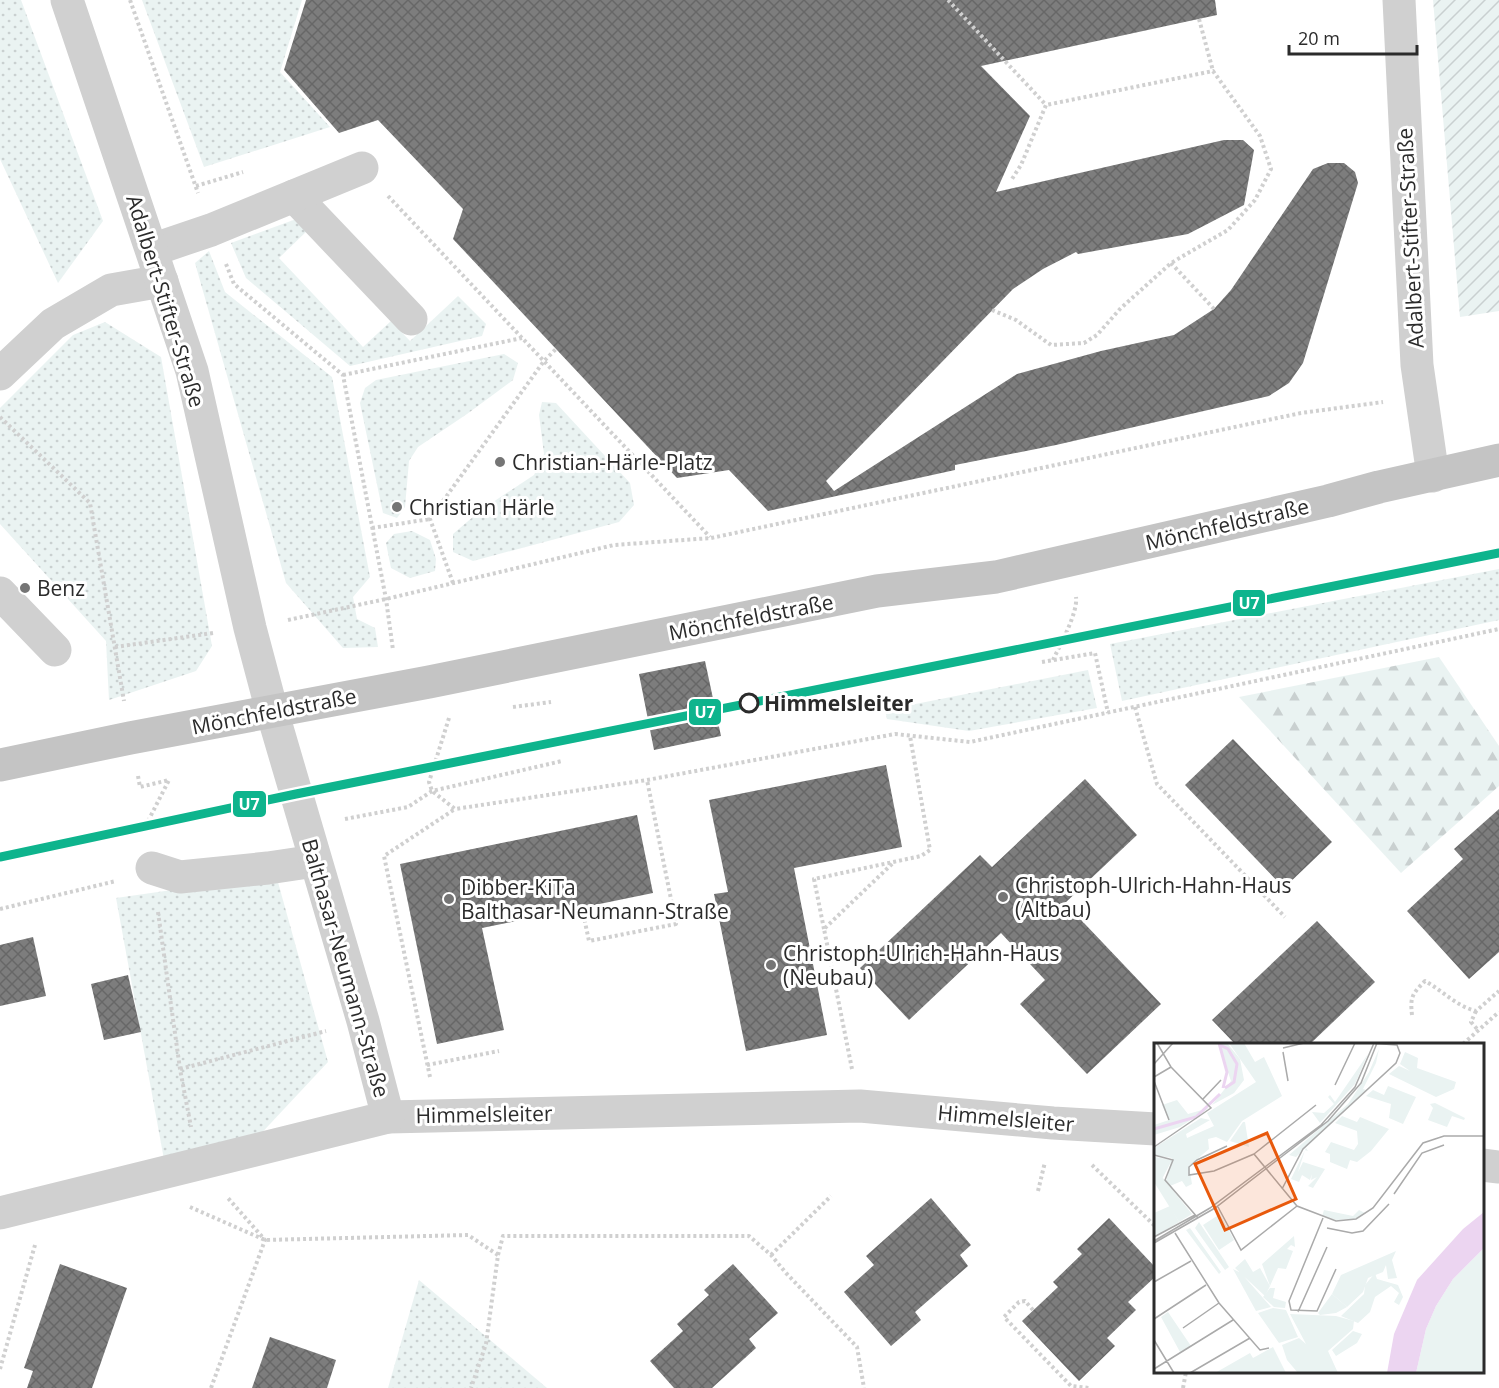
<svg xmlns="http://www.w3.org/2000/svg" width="1499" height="1388" font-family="'Open Sans',sans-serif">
  <defs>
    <pattern id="grass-dots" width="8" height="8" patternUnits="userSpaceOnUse" patternTransform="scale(1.5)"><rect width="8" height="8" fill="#eaf3f2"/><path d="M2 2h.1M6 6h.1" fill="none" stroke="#c9d0d0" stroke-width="1.8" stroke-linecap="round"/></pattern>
    <pattern id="forest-firs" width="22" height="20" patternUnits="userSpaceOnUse" patternTransform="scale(1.5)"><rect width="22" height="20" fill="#eaf3f2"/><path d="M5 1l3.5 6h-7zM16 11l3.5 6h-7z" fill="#c9d0d0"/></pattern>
    <pattern id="garden-furrows" width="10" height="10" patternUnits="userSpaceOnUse" patternTransform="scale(1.5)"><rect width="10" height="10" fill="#eaf3f2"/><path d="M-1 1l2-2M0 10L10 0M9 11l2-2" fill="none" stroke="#c9d0d0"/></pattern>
    <pattern id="building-cross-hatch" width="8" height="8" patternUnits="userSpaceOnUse" patternTransform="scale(1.5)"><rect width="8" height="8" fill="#7d7d7d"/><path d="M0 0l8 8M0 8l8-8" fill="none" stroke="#676767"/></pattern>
  </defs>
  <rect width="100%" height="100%" fill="#fff"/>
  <g fill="url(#grass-dots)">
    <polygon points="0,0 21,0 103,221 58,283 0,159"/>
    <polygon points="142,0 302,0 280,72 330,127 204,167"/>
    <polygon points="299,218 308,230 279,258 363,347 391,321 410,341 458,296 486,324 482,336 350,366 246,278 231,243"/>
    <polygon points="209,251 225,292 332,377 370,577 353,597 357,619 375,628 378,647 343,648 286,583 195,263"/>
    <polygon points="105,322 161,357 212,646 196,671 109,700 106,641 0,524 0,408 73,335"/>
    <polygon points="504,354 518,363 513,380 467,414 418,447 409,461 405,507 397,518 383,513 360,403 365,388 376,380"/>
    <polygon points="542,402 556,403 630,483 634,505 619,522 473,561 453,552 453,534 481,510 534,475 544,454 539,415"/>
    <polygon points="412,531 430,540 436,559 435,571 410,578 391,568 386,543 394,534"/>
    <polygon points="1499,569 1499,620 1122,701 1110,644"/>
    <polygon points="1088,670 1097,708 969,731 887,719 885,710"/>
    <polygon points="276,875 328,1062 255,1140 165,1165 116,898"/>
    <polygon points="419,1280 547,1388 388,1388"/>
  </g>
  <polygon fill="url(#forest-firs)" points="1439,657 1499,746 1499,786 1401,873 1239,697"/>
  <polygon fill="url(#garden-furrows)" points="1433,0 1499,0 1499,311 1460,317"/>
  <g fill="url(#building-cross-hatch)">
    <polygon points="306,0 1215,0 1217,15 981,66 1030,116 996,192 1224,140 1243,140 1254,150 1244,205 1188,234 1078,254 1076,252 1043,269 1013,289 826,481 834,491 1017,374 1101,351 1174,335 1214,309 1231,290 1313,169 1328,163 1344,163 1355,172 1358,183 1303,363 1289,383 1269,396 1056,445 955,465 955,470 768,511 729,470 677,478 453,239 463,209 378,120 339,133 284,70"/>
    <polygon points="705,661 721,736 654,750 639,674"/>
    <polygon points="1233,739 1332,842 1284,888 1185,785"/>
    <polygon points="886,765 902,847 794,868 827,1035 746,1051 714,894 728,892 709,800"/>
    <polygon points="1085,779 1137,835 1065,903 1161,1004 1087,1074 1020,1004 1045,980 1001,933 909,1020 860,968 980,855 992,867"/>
    <polygon points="1499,809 1499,952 1469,979 1407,911 1463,859 1454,849"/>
    <polygon points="637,815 653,893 482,928 504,1030 437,1044 400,864"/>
    <polygon points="1317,921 1375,982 1310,1044 1235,1044 1212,1020"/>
    <polygon points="33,937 46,996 0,1006 0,945"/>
    <polygon points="128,975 141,1032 104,1040 91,984"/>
    <polygon points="931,1198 971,1245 960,1255 968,1266 915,1312 921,1320 891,1346 844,1292 874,1265 866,1256"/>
    <polygon points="1109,1218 1155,1267 1155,1277 1128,1302 1136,1310 1107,1338 1115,1346 1079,1381 1022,1321 1058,1287 1053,1282 1082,1254 1077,1249"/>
    <polygon points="60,1264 127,1288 92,1388 27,1388 33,1371 24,1368"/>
    <polygon points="733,1264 778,1313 749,1339 756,1348 712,1388 674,1388 650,1361 683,1331 677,1324 709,1295 704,1290"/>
    <polygon points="270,1337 336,1360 327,1388 252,1388"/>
  </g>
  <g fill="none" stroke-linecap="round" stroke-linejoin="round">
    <g stroke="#d0d0d0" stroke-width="4" stroke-dasharray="3 3" stroke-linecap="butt">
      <polyline points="130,0 198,193"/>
      <polyline points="948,0 1046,105 1021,165 1012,179"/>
      <polyline points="1199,19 1213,71"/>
      <polyline points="196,186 243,172"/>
      <polyline points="388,196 710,537"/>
      <polyline points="1171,263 1214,309"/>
      <polyline points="226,264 234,284 343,375 386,599 393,650"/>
      <polyline points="992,310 1016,320 1051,345 1084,343 1097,335 1120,309 1171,263 1228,230 1255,200 1271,169 1260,136 1213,71 1046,105"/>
      <polyline points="343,375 522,338"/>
      <polyline points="0,417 90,503 124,701"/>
      <polyline points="372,528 430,519"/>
      <polyline points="453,583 430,519 544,361 556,349"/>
      <polyline points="288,620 386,599 614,545 711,538 1301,413 1383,402"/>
      <polyline points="115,647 213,633"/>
      <path d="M 1053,660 C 1060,645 1078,613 1076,597"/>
      <polyline points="1042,662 1095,653 1108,713"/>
      <polyline points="513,707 551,702"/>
      <polyline points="1135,707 1157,784 1285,917"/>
      <polyline points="449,718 429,782 432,791 455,809 647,780 895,734 970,742 1499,629"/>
      <polyline points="138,776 140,787 169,780 143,831"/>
      <polyline points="345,819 408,807 432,791 562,761"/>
      <polyline points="582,908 589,941 676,924 647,780"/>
      <polyline points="0,909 116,881"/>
      <polyline points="158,912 180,1069 191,1127"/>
      <polyline points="824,929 814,879 921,856 930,850 910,736"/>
      <polyline points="1476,1011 1471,1022 1478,1030"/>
      <path d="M 1412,1015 C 1410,997 1412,994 1425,981 C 1443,991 1456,1006 1476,1011 L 1499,991"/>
      <polyline points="1463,1044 1499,1012"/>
      <polyline points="427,1065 499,1051"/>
      <polyline points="180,1069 326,1031"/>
      <polyline points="852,1069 824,929 893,863"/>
      <polyline points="430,1077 384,856 455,809"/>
      <polyline points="1092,1165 1156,1227"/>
      <polyline points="1038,1191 1045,1162"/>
      <polyline points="190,1207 265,1240 468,1235 498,1255 486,1344 471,1388"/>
      <polyline points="498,1255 503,1236 749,1236 771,1255 786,1273 857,1347 864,1388"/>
      <polyline points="771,1255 831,1196"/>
      <polyline points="1033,1310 1025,1301 1019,1302 1004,1317 1071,1386 1089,1388"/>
      <polyline points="0,1369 35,1245"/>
      <polyline points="211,1388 265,1240 227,1197"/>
      <polyline points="1183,1388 1186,1372"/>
    </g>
    <g stroke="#d0d0d0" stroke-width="33">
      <polyline points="1399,0 1417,365 1433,476"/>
      <polyline points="294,196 411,319"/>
      <polyline points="152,250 211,230 362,168"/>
      <polyline points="0,374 53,324 111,290 162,281"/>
      <polyline points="0,593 55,650"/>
      <polyline points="152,868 180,877 268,868 315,861"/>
      <polyline points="388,1117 860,1106 1053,1123 1156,1129"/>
      <polyline points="1482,1165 1499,1167"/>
      <polyline points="0,1213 388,1117 363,1021 272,711 250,628 192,371 67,0"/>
    </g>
    <polyline stroke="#c4c4c4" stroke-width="33" points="0,765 130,738 429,682 877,591 996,577 1328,501 1379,487 1499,460"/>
    <g stroke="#fff" stroke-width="14">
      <polyline id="rail-1" points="0,857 296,794 1499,553"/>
    </g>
    <use href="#rail-1" stroke="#0eb48d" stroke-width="9"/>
  </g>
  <g fill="#757575" stroke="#fff" stroke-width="2">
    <circle cx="500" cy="462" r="6"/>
    <circle cx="397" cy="507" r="6"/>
    <circle cx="25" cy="588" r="6"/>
    <circle cx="1003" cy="897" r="6"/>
    <circle cx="449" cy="899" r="6"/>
    <circle cx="771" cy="965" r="6"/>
  </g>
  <circle fill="#fff" stroke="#2b2b2b" stroke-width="3" cx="749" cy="703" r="9"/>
  <g text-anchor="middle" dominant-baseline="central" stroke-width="6" stroke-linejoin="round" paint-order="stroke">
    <g font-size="21" fill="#2b2b2b" stroke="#fff">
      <text transform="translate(1410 238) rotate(-93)">Adalbert-Stifter-Straße</text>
      <text transform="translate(166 301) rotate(73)">Adalbert-Stifter-Straße</text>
      <text transform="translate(1227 524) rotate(-13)">Mönchfeldstraße</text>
      <text transform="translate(751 617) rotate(-11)">Mönchfeldstraße</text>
      <text transform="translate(274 711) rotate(-11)">Mönchfeldstraße</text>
      <text transform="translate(346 968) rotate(74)">Balthasar-Neumann-Straße</text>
      <text transform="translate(484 1114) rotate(-1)">Himmelsleiter</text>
      <text transform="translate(1006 1118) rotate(5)">Himmelsleiter</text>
    </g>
    <g font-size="21" fill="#2b2b2b" stroke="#fff" text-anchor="start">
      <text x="512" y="462">Christian-Härle-Platz</text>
      <text x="409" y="507">Christian Härle</text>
      <text x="37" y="588">Benz</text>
      <text x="1015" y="885">Christoph-Ulrich-Hahn-Haus<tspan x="1015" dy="24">(Altbau)</tspan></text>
      <text x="461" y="887">Dibber-KiTa<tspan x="461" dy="24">Balthasar-Neumann-Straße</tspan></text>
      <text x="783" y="953">Christoph-Ulrich-Hahn-Haus<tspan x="783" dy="24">(Neubau)</tspan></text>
    </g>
    <g font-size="21" font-weight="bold" fill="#2b2b2b" stroke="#fff" text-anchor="start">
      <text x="764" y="703">Himmelsleiter</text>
    </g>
  </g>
  <g transform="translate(1154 1043)">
    <rect width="330" height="330" fill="#fff"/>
    <path d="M 64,0 L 73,0 L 86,16 L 90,37 L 80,50 L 58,62 L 77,38 ZM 225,6 L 222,20 L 209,46 L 212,47 L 142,114 L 135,112 L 194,61 L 215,29 ZM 251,9 L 264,15 L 263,25 L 302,39 L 300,46 L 282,54 L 235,31 L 245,23 L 256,28 L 246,21 ZM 214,11 L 201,41 L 166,80 L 158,69 L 170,70 L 180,61 L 174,54 L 176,52 L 181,59 ZM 234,43 L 262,54 L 249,81 L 235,75 L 237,61 L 212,53 L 219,47 L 230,52 ZM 188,73 L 203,79 L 206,74 L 235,86 L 217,108 L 203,119 L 196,117 L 193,126 L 176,119 L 176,111 L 171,109 L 177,99 L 200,107 L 204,101 L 203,88 L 181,80 ZM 89,79 L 91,79 L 95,104 L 76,98 ZM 152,105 L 154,108 L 151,107 L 144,129 L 149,119 L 171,126 L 159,145 L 154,143 L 163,134 L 157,137 L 158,131 L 156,137 L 148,132 L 145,139 L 137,136 ZM 16,163 L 25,179 L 0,194 L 0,170 ZM 140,193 L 141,204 L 137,202 L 133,206 L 139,208 L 132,226 L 124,225 L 116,243 L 108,221 ZM 116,245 L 121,245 L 119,255 L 132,259 L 131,265 L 120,264 L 109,254 Z" fill="#eaf3f2"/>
    <path d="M 23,57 L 34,71 L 55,65 L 26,84 L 0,92 L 0,82 L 15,77 L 8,62 ZM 0,124 L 38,171 L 25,179 L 0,139 ZM 170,167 L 199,173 L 205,167 L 211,170 L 201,176 L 182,177 L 168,173 ZM 45,179 L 75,224 L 71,227 L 48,195 L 41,185 ZM 36,185 L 67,229 L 65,231 L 32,187 ZM 221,230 L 223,236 L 244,242 L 249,254 L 245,262 L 240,259 L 245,250 L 237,243 L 221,254 L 216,269 L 204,280 L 187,273 L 210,251 L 211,242 Z" fill="#eaf3f2"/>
    <path d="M 330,205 L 330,330 L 262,330 L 272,286 L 282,263 L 299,236 ZM 178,251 L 193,264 L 182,270 L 166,272 L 164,270 ZM 14,269 L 37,303 L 26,309 L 7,274 ZM 119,304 L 132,330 L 61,330 L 96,310 L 99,315 Z" fill="#eaf3f2"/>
    <path d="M 75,0 L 90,0 L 101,19 L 110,14 L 128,53 L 88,78 L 73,99 L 62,94 L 54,96 L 55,106 L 35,123 L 38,141 L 32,144 L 28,138 L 16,143 L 12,138 L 18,115 L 0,112 L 0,105 L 47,75 L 56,77 L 32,91 L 33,95 L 60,83 L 53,70 L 102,39 ZM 1,114 L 18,117 L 7,138 L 0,124 ZM 66,171 L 80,197 L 65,207 L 49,182 ZM 242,208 L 238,217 L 243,235 L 234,236 L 232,222 L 229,229 L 214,235 L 209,249 L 193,264 L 178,251 L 187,232 ZM 91,216 L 99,229 L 106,225 L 116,243 L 111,253 L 81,225 ZM 79,226 L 87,230 L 117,264 L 102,268 ZM 119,265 L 132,267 L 144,294 L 125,300 L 104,270 ZM 136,271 L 182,273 L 200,278 L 199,286 L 174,308 L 184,330 L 144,330 L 133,317 L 128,302 L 145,295 L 152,301 ZM 199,288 L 208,291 L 203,300 L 182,313 L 178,307 Z" fill="#eaf3f2"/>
    <path d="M 281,60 L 311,75 L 310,77 L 298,73 L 293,84 L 274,77 L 279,65 L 276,61 Z" fill="#eaf3f2"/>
    <path d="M 330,169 L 330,205 L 299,236 L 282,263 L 272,286 L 262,330 L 233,330 L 240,291 L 263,237 L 309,186 Z" fill="#ecd5f1"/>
    <path fill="none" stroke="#ecd5f1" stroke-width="3" d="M 65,0 L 73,29 L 69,45M 66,2 L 74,6 L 83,21 L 80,39 L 71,45M 0,86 L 42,74 L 66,51"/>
    <path fill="none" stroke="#aaa" stroke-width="1.5" d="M 129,5 L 150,0M 129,9 L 134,38M 0,21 L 19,0M 0,34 L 17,24M 0,38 L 15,77M 181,42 L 201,0M 49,56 L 67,37M 162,62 L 100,111 L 143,163 L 182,178 L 202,176 L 219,165 L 269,100 L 290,93 L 330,93M 73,103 L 43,117 L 35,124 L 35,132 L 60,128 L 100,111M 0,104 L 57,65 L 17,24 L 3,0M 0,112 L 19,117 L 11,137 L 44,175M 128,146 L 149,106 L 242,20 L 246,10 L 243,2 L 215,0M 240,151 L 268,110 L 290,102M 64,164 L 87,207 L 143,163M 169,175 L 135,258 L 137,267 L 163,268 L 182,226M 173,185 L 198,190 L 209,188 L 235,161M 21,190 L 65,260 L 106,307 L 115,305M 0,194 L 41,172M 0,198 L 56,165 L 167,82 L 201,44 L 220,0M 0,200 L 61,165 L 174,78 L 207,40 L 223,0M 0,239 L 37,218M 144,269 L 173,204M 0,276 L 52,242M 29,285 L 65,260M 0,297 L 20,330M 0,326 L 79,277M 36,330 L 96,295"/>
    <path fill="#e8590c" fill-opacity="0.15" stroke="#e8590c" stroke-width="3" d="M 113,90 L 142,156 L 71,187 L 41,121 Z"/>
    <rect width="330" height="330" fill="none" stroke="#2b2b2b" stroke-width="3"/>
  </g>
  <g stroke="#fff" stroke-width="2">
    <rect x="1232" y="589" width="34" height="28" rx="6" fill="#0eb48d"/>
    <rect x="688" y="698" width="34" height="28" rx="6" fill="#0eb48d"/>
    <rect x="232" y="790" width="35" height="28" rx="6" fill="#0eb48d"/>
  </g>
  <g font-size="16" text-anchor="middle" font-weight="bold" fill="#fff">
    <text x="1249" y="609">U7</text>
    <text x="705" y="718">U7</text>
    <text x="249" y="810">U7</text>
  </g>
  <path d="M1289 45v9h128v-9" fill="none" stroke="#2b2b2b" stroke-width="3"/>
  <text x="1298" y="45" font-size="18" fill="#2b2b2b" stroke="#ffffff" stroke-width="4.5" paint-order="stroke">20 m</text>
</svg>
